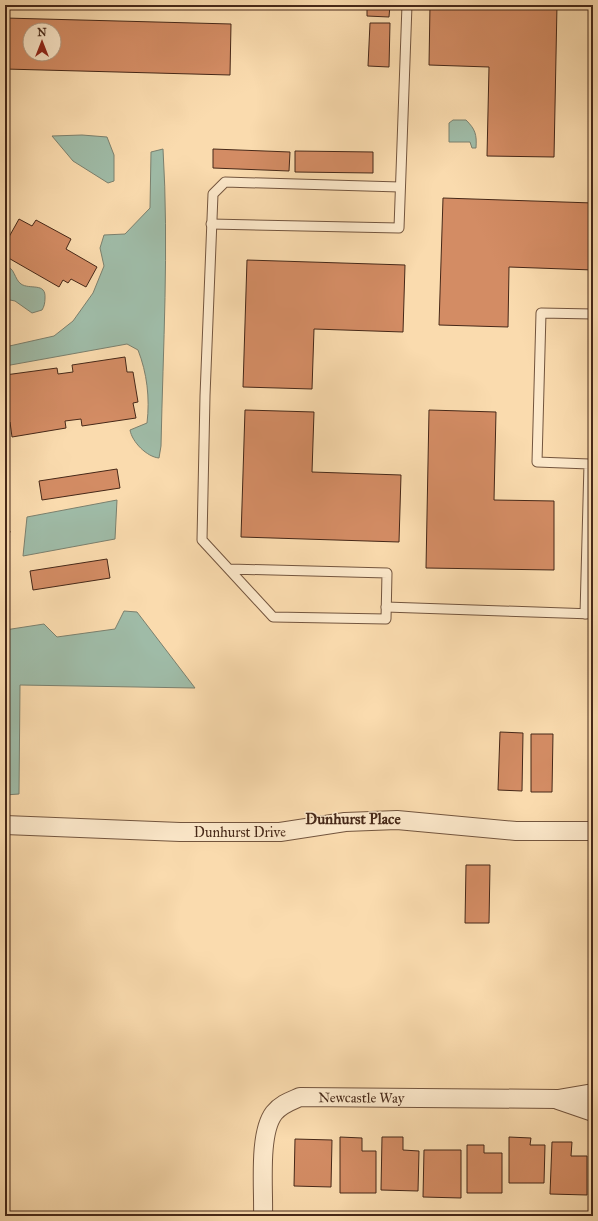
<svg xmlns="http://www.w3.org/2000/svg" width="598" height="1221" font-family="'IM FELL Great Primer',serif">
  <rect width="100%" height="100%" fill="#fadbae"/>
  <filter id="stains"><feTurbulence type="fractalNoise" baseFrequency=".005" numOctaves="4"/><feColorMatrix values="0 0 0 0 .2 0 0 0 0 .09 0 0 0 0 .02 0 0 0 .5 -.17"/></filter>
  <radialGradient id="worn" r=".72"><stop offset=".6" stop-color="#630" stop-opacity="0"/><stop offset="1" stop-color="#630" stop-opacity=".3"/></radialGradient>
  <g fill="#9fbba7" stroke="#7b806e">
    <path d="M 453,120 L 466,120 C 475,129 477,134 476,148 L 472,148 L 470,142 L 449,142 L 449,123 Z"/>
    <polygon points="82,135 107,137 114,155 114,181 108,183 73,161 52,136"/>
    <path d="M 163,149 C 169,248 163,347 161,446 L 159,458 C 147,457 132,442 130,430 L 147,423 C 150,398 147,373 138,350 L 127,344 L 5,366 L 5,347 L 54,336 L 73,321 L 93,293 L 104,266 L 100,248 L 104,235 L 125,234 L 150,208 L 151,152 Z"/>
    <path d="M 5,266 C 15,267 14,279 21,284 C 30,290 46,282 45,298 C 45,303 44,307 42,310 L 32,313 L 15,301 L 5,299 Z"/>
    <polygon points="117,500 115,539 23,556 27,517"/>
    <polygon points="124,611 137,612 195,688 20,685 19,794 5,795 5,630 44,624 57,637 115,629"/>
  </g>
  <g fill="#d38c64" stroke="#462818" fill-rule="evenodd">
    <polygon points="367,5 390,5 389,17 367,16"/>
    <polygon points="430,5 557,5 554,157 487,156 489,67 429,65"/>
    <path d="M 5,18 L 231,24 L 230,75 L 5,69 ZM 30,30 L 54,30 L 54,54 L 30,54 Z"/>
    <polygon points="370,23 390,23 389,67 368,66"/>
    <polygon points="213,149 290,152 289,171 213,168"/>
    <polygon points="295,151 373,152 373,173 295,172"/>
    <polygon points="443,198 593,203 593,270 509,267 508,327 439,325"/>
    <polygon points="19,219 32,226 36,220 71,239 66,249 97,267 86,287 71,279 68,283 63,280 59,287 5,256 5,244"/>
    <polygon points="247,260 405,265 403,332 314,329 312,389 243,387"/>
    <polygon points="125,357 127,372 133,372 138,402 133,403 136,418 82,426 81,419 65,421 66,428 12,437 10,422 5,422 5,375 57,368 58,374 73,372 72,365"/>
    <polygon points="245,410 314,412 312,472 401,475 399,542 241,537"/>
    <polygon points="429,410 496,412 494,500 554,501 554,570 426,568"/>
    <polygon points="117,469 120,488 42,500 39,481"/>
    <polygon points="5,530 10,531 5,554"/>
    <polygon points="107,559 110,578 33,590 30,571"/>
    <rect x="589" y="726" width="4" height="57"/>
    <polygon points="500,732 523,733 522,791 498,790"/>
    <polygon points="531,734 553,734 552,792 531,792"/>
    <polygon points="466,865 490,865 489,923 465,923"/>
    <polygon points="340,1137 362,1138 362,1151 376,1151 376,1193 340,1193"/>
    <polygon points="382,1137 403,1137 403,1150 419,1151 418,1191 381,1190"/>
    <polygon points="509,1137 531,1138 530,1145 545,1145 544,1183 509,1183"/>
    <polygon points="295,1139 332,1140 331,1187 294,1186"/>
    <polygon points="552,1142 572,1142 571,1156 587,1156 587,1195 550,1194"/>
    <polygon points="467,1145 484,1145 484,1153 502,1153 502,1193 467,1193"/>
    <polygon points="424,1150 461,1150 461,1198 423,1197"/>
  </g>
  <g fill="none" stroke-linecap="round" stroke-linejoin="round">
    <g stroke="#73553e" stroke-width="11">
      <g id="service">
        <polyline points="211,224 399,228 407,5"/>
        <polyline points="230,569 387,573 386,619 273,617 202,540 205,396 213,194 225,182 400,187"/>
        <polyline points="386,607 593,614"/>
        <polyline points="585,614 589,464 537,462 541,313 593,314"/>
      </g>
    </g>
    <g stroke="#73553e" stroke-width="20">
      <g id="minor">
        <path id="s1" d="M 5,825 L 180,832 L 280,832 L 345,822 L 397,820 L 516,831 L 593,831"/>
        <polyline points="558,1100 593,1112"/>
        <path id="s2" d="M 263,1216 C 264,1189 258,1134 274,1113 C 281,1104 291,1101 300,1097 L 558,1099 L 593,1093"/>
      </g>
    </g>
    <use href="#service" stroke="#fce8ca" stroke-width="9"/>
    <use href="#minor" stroke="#fce8ca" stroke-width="18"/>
  </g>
  <g text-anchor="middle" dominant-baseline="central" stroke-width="3" stroke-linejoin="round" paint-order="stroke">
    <g font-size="14" fill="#462818" stroke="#fce8ca">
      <text stroke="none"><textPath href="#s1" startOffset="235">Dunhurst Drive</textPath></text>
      <text stroke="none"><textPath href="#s2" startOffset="197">Newcastle Way</textPath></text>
    </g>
    <g font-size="15" font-weight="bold" fill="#462818" stroke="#fce8ca">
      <text x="353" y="819">Dunhurst Place</text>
    </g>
  </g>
  <rect width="598" height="1221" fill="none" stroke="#fadbae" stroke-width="20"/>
  <rect x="6" y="6" width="586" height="1209" fill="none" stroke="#462818" stroke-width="2"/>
  <rect x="10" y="10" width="578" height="1201" fill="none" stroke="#462818"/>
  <g transform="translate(42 42)"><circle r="19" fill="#fce8ca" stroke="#b39b83"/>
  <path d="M0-3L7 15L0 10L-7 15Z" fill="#8f2418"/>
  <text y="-6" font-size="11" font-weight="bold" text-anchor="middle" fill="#462818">N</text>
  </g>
  <rect width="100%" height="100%" filter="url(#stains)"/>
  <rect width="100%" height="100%" fill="url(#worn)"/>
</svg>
